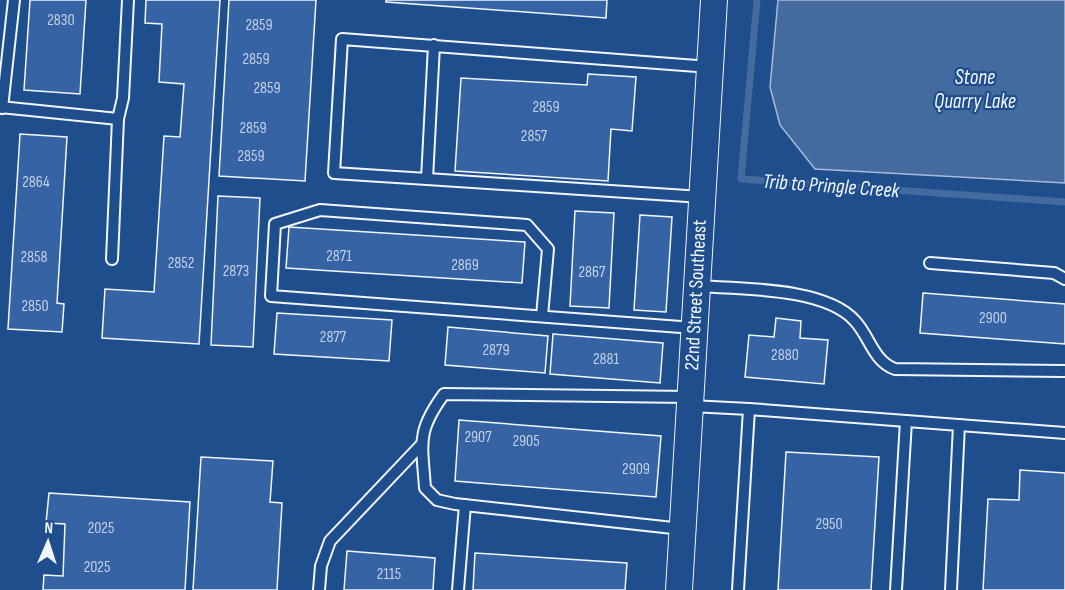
<svg xmlns="http://www.w3.org/2000/svg" width="1065" height="590" font-family="'Sofia Sans Condensed',sans-serif">
  <rect width="100%" height="100%" fill="#1f4e8c"/>
  <polygon fill="#446ba0" stroke="#a8bbd7" stroke-width="1.5" points="778,0 1065,0 1065,183 815,169 780,125 770,87"/>
  <g fill="none" stroke-linecap="round" stroke-linejoin="round">
    <polyline stroke="#446ba0" stroke-width="7" points="757,0 741,179 1065,202"/>
  </g>
  <g fill="#3563a3" stroke="#f2f6ff" stroke-width="1.5">
    <polygon points="30,0 86,0 80,94 24,90"/>
    <polygon points="146,0 220,0 199,344 102,338 105,289 154,292 164,136 180,137 184,84 159,82 162,24 145,23"/>
    <polygon points="229,0 316,0 305,181 219,176"/>
    <polygon points="386,0 607,0 606,18 386,2"/>
    <polygon points="588,74 636,77 632,131 611,129 608,181 455,171 461,78 587,85"/>
    <polygon points="20,134 67,137 57,303 64,304 62,332 8,329"/>
    <polygon points="218,196 260,198 253,347 211,345"/>
    <polygon points="575,211 614,213 609,308 570,306"/>
    <polygon points="640,215 672,217 666,312 634,310"/>
    <polygon points="289,227 525,242 522,283 286,268"/>
    <polygon points="923,293 1065,304 1065,344 920,333"/>
    <polygon points="277,313 392,320 389,361 274,354"/>
    <polygon points="776,318 801,321 800,338 828,340 824,384 745,377 749,335 774,337"/>
    <polygon points="448,327 548,336 545,373 445,365"/>
    <polygon points="553,334 663,343 660,383 550,374"/>
    <polygon points="459,420 661,436 656,497 455,481"/>
    <polygon points="786,452 879,457 871,590 778,590"/>
    <polygon points="201,457 273,461 270,502 282,503 277,590 193,590"/>
    <polygon points="1020,470 1065,473 1065,590 983,590 988,499 1019,500"/>
    <polygon points="49,493 190,502 185,590 43,590 44,575 63,576 65,524 46,523"/>
    <polygon points="347,551 435,558 433,590 344,590"/>
    <polygon points="475,553 627,563 625,590 473,590"/>
  </g>
  <g fill="none" stroke-linecap="round" stroke-linejoin="round">
    <g stroke="#f2f6ff" stroke-width="14">
      <g id="service">
        <polyline points="434,45 427,179 334,173 342,39 710,67"/>
        <polyline points="0,107 118,119 123,98 128,0"/>
        <polyline points="2,108 14,0"/>
        <polyline points="427,179 702,197"/>
        <polyline points="112,259 118,119"/>
        <polyline points="930,263 1054,273 1065,279"/>
        <path d="M 697,286 C 740,289 826,287 855,321 C 870,337 873,361 895,369 L 1065,371"/>
        <path d="M 542,316 L 548,249 L 527,225 L 320,210 L 275,224 L 271,296 C 412,306 553,316 694,328"/>
        <polyline points="691,406 749,409 738,590"/>
        <polyline points="749,409 1065,433"/>
        <path d="M 682,529 L 455,504 L 437,500 L 425,488 C 422,443 416,432 444,394 L 690,397"/>
        <polyline points="319,590 321,566 330,541 422,444"/>
        <polyline points="458,590 465,505"/>
        <polyline points="896,590 906,421"/>
        <polyline points="951,590 959,425"/>
      </g>
    </g>
    <g stroke="#f2f6ff" stroke-width="28">
      <polyline id="tertiary" points="679,590 714,0"/>
    </g>
    <use href="#service" stroke="#1f4e8c" stroke-width="10"/>
    <use href="#tertiary" stroke="#1f4e8c" stroke-width="26"/>
  </g>
  <g text-anchor="middle" dominant-baseline="central" stroke-width="4.5" stroke-linejoin="round" paint-order="stroke">
    <g font-size="16" fill="#c3d1e8">
      <text x="61" y="20">2830</text>
      <text x="259" y="25">2859</text>
      <text x="256" y="59">2859</text>
      <text x="267" y="88">2859</text>
      <text x="546" y="107">2859</text>
      <text x="253" y="128">2859</text>
      <text x="534" y="136">2857</text>
      <text x="251" y="156">2859</text>
      <text x="36" y="182">2864</text>
      <text x="339" y="256">2871</text>
      <text x="34" y="257">2858</text>
      <text x="181" y="263">2852</text>
      <text x="465" y="265">2869</text>
      <text x="236" y="271">2873</text>
      <text x="592" y="272">2867</text>
      <text x="35" y="306">2850</text>
      <text x="993" y="318">2900</text>
      <text x="333" y="337">2877</text>
      <text x="496" y="350">2879</text>
      <text x="785" y="355">2880</text>
      <text x="606" y="359">2881</text>
      <text x="478" y="437">2907</text>
      <text x="526" y="441">2905</text>
      <text x="636" y="469">2909</text>
      <text x="829" y="524">2950</text>
      <text x="101" y="528">2025</text>
      <text x="97" y="567">2025</text>
      <text x="389" y="574">2115</text>
    </g>
    <g font-size="20" fill="#f2f6ff" stroke="#1f4e8c">
      <text transform="translate(696 295) rotate(-87)">22nd Street Southeast</text>
    </g>
    <g font-size="21" font-style="italic" fill="#f2f6ff" stroke="#1f4e8c">
      <text x="975" y="77">Stone<tspan x="975" dy="24">Quarry Lake</tspan></text>
      <text transform="translate(831 186) rotate(4)">Trib to Pringle Creek</text>
    </g>
  </g>
  <g transform="translate(48 542) rotate(3)" stroke="#1f4e8c" stroke-width="4.5" paint-order="stroke">
  <path d="M0-4.5L10 22L0 15L-10 22Z" fill="#f2f6ff"/>
  <text y="-9" font-size="16" font-weight="bold" text-anchor="middle" fill="#f2f6ff">N</text>
  </g>
</svg>
